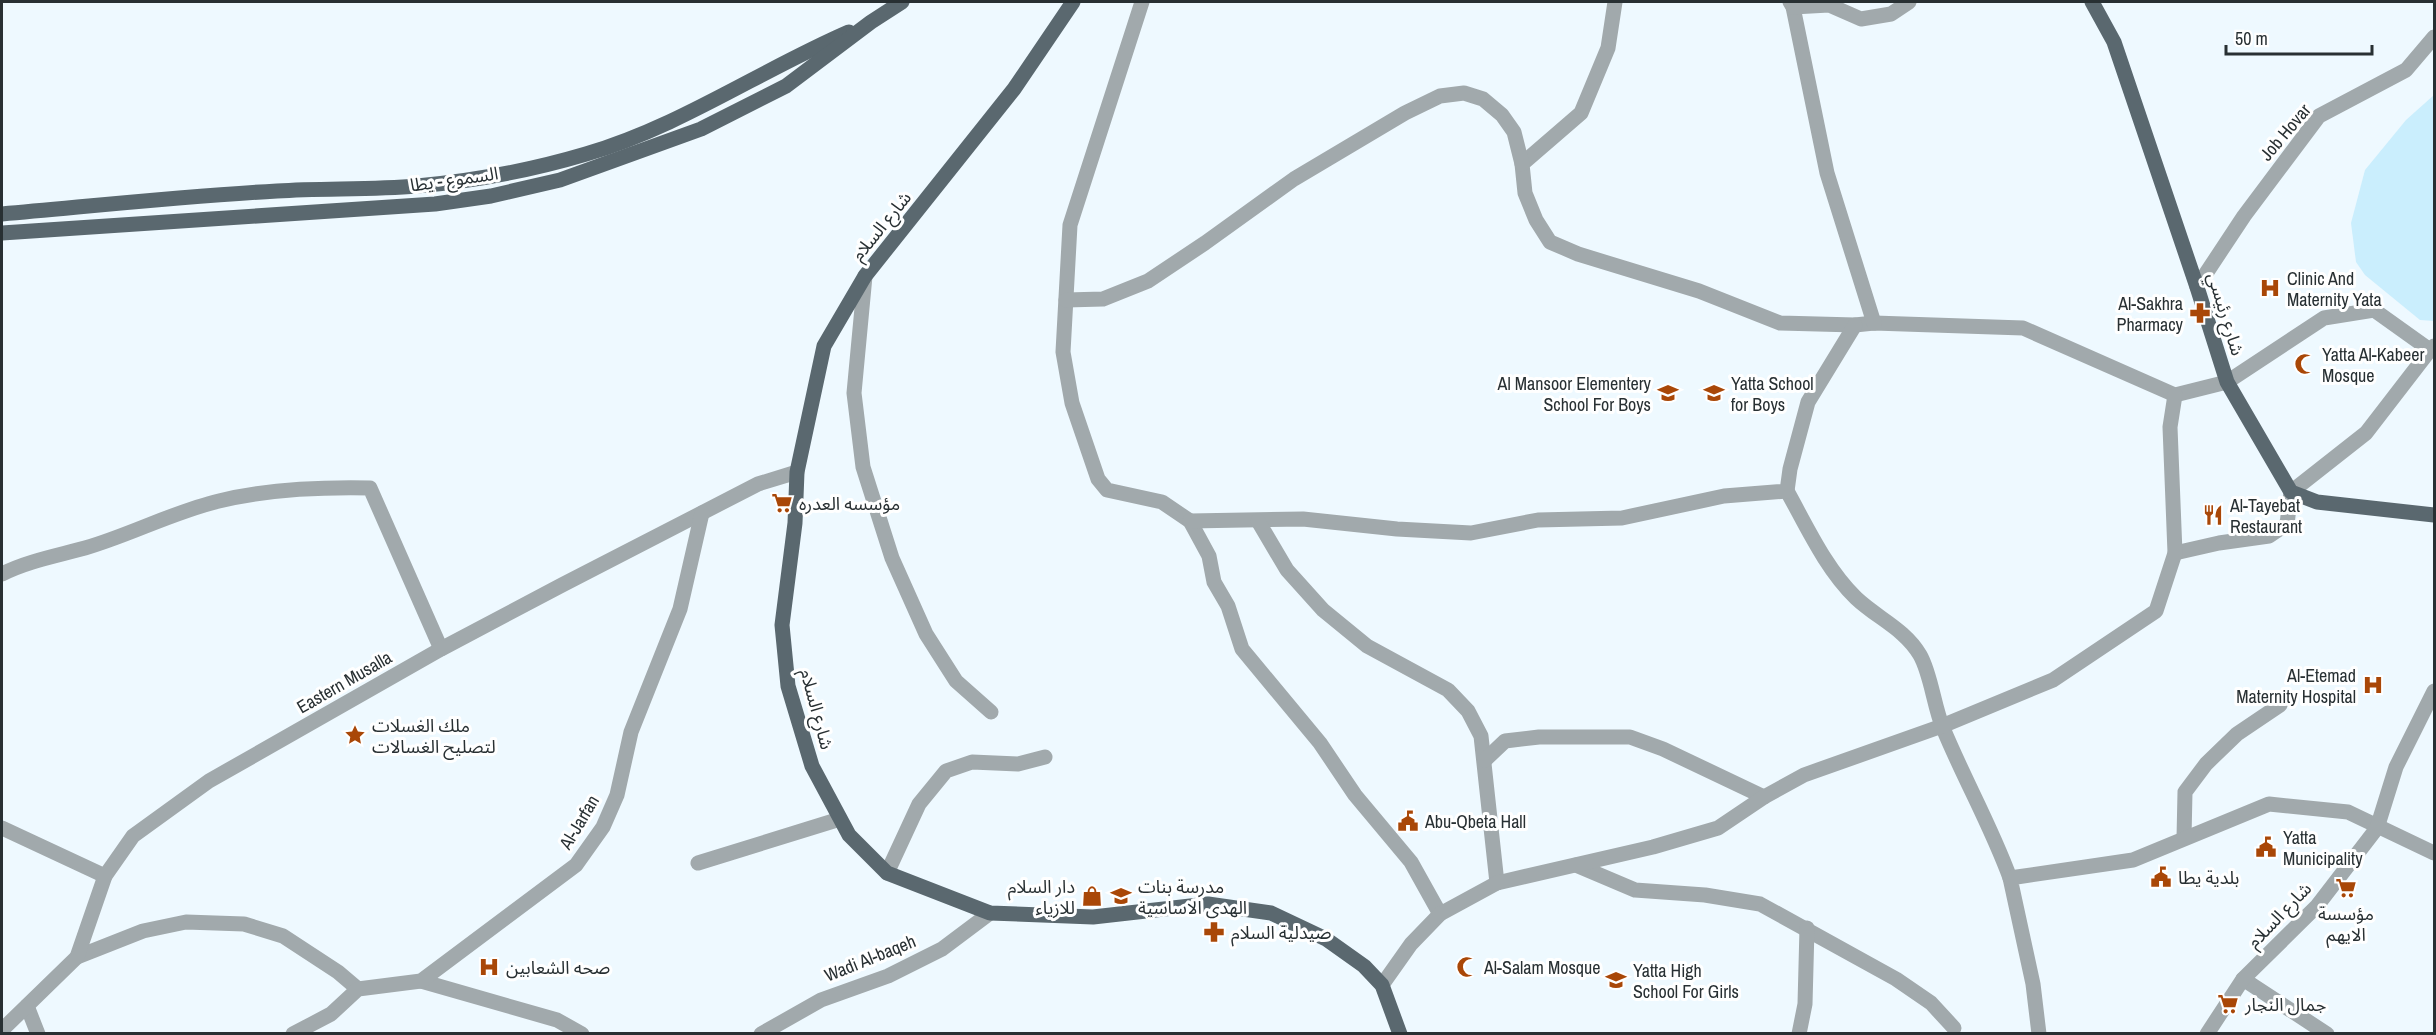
<svg xmlns="http://www.w3.org/2000/svg" width="2436" height="1035" font-family="'Archivo Narrow','Noto Sans Arabic',sans-serif">
  <rect width="100%" height="100%" fill="#eef9ff"/>
  <polygon fill="#caeefd" points="2434,95 2434,321 2420,320 2365,275 2356,262 2351,223 2365,170 2406,120"/>
  <g fill="none" stroke-linecap="round" stroke-linejoin="round">
    <g stroke="#a1a9ac" stroke-width="15">
      <polyline points="1142,2 1070,225 1063,352 1072,403 1098,479 1107,490 1162,502 1190,521 1209,556 1214,582 1228,606 1242,649 1320,743 1355,795 1411,862 1440,914"/>
      <polyline points="1615,2 1608,48 1581,113 1522,164 1525,193 1536,220 1550,242 1578,254 1699,291 1780,323 1855,325 1874,323 2023,328 2175,395 2227,382 2324,318 2374,310 2430,350 2434,346"/>
      <polyline points="1790,2 1793,7 1827,173 1874,323"/>
      <polyline points="1793,7 1829,5 1861,19 1891,14 1909,2"/>
      <polyline points="865,276 854,393 863,467 892,558 926,634 956,681 991,712"/>
      <polyline points="2197,287 2244,216 2319,116 2406,70 2434,37"/>
      <polyline points="1066,300 1103,299 1148,281 1205,243 1294,179 1405,113 1440,96 1464,93 1483,99 1502,115 1514,132 1522,164"/>
      <path d="M 1787,491 C 1807,527 1826,569 1856,598 C 1877,618 1905,629 1920,655 C 1931,674 1934,707 1943,728 C 1964,779 1991,826 2010,878"/>
      <polyline points="1190,521 1303,519 1397,529 1471,533 1538,520 1622,518 1724,496 1787,491 1790,469 1808,402 1855,325"/>
      <polyline points="1258,521 1287,570 1323,610 1367,646 1448,690 1468,711 1481,736 1497,883"/>
      <polyline points="2175,553 2219,543 2269,536 2287,524 2291,492 2366,433 2430,350"/>
      <path d="M 2,574 C 28,561 56,556 85,548 C 130,535 173,512 219,501 C 268,489 320,487 370,488 L 441,649"/>
      <polyline points="1485,760 1505,741 1539,737 1630,737 1663,749 1764,797"/>
      <polyline points="2,828 105,876"/>
      <polyline points="2184,838 2185,792 2206,764 2237,734 2280,705"/>
      <polyline points="698,863 840,819"/>
      <polyline points="1576,865 1635,890 1705,895 1760,904 1896,979 1931,1003 1954,1028"/>
      <polyline points="887,873 919,804 946,771 972,762 1018,764 1045,757"/>
      <polyline points="77,957 143,931 186,922 244,924 283,936 338,972 358,989"/>
      <polyline points="2243,979 2327,1034"/>
      <polyline points="421,981 557,1020 582,1034"/>
      <polyline points="1382,985 1411,944 1440,914 1497,883 1653,847 1718,828 1764,797 1804,775 1942,726 2053,680 2156,611 2175,553 2170,427 2175,395"/>
      <polyline points="27,1006 38,1034"/>
      <polyline points="2,1030 77,957 105,876 133,836 209,781 441,649 562,585 758,484 797,472"/>
      <polyline points="293,1034 331,1014 358,989 421,981 576,865 603,827 617,795 631,732 680,609 702,513"/>
      <polyline points="761,1034 821,1000 888,976 942,949 990,913"/>
      <polyline points="1799,1034 1805,1004 1807,928"/>
      <polyline points="2039,1034 2033,984 2010,878 2133,860 2269,804 2348,812 2434,853"/>
      <polyline points="2207,1034 2243,979 2317,906 2377,828 2396,767 2434,691"/>
    </g>
    <g stroke="#5a686f" stroke-width="15">
      <polyline points="1073,2 1014,89 865,276 824,346 797,472 795,523 782,625 788,686 812,766 849,835 887,873 990,913 1093,917 1208,904 1271,913 1326,939 1364,966 1382,985 1400,1034"/>
      <polyline points="2092,2 2114,42 2197,287 2227,382 2291,492 2317,502 2434,515"/>
      <path d="M 2,214 C 93,206 185,196 277,191 C 324,188 371,190 417,186 C 474,181 532,170 586,154 C 679,127 761,70 849,32"/>
      <polyline points="2,233 435,204 491,196 560,180 701,129 786,86 871,22 902,2"/>
    </g>
  </g>
  <defs>
    <g id="hospital-bare" transform="scale(1.62)"><path d="M-5-5h3v3.5h4V-5h3V5h-3V1.5h-4V5h-3Z" fill="#a94707" stroke="#fff" stroke-width="2.5" paint-order="stroke"/></g>
    <g id="pharmacy-bare" transform="scale(1.62)"><path d="M-2-6h4v4h4v4h-4v4h-4v-4h-4v-4h4Z" fill="#a94707" stroke="#fff" stroke-width="2.5" paint-order="stroke"/></g>
    <g id="mosque-bare" transform="scale(1.62)"><path d="M3.5-4.9A6 6 0 1 0 3.5 4.9A5 5 0 1 1 3.5-4.9Z" fill="#a94707" stroke="#fff" stroke-width="2.5" paint-order="stroke"/></g>
    <g id="school-bare" transform="scale(1.62)"><path d="M0-5L7-2L0 1L-7-2ZM-4 1L0 2.5L4 1V4Q0 6-4 4Z" fill="#a94707" stroke="#fff" stroke-width="2.5" paint-order="stroke"/></g>
    <g id="supermarket-bare" transform="scale(1.62)"><path d="M-6-5.5h2.5l.6 2H6L4.5 2H-2.5L-4.4-4H-6ZM-1.5 3.2a1.3 1.3 0 1 0 .1 0ZM3 3.2a1.3 1.3 0 1 0 .1 0Z" fill="#a94707" stroke="#fff" stroke-width="2.5" paint-order="stroke"/></g>
    <g id="restaurant-bare" transform="scale(1.62)"><path d="M-5-6h1v4h1v-4h1v4h1v-4h1v5L-1.5 .5V6h-2V.5L-5-1ZM5-6V6H3V1.5H1.5Q1.5-4 5-6Z" fill="#a94707" stroke="#fff" stroke-width="2.5" paint-order="stroke"/></g>
    <g id="sight-bare" transform="scale(1.62)"><path d="M0-6L1.8-2.2L6-1.7L2.9 1.2L3.7 5.4L0 3.3L-3.7 5.4L-2.9 1.2L-6-1.7L-1.8-2.2Z" fill="#a94707" stroke="#fff" stroke-width="2.5" paint-order="stroke"/></g>
    <g id="civic-bare" transform="scale(1.62)"><path d="M-.6-6.5H3V-4.5H.6V-3L4-1V1h2V6H-6V1h2V-1L-.6-3ZM-1.2 2.5V6h2.4V2.5Z" fill="#a94707" stroke="#fff" stroke-width="2.5" paint-order="stroke"/></g>
    <g id="shop-bare" transform="scale(1.62)"><path d="M-5-2.5h2.3a2.7 3.5 0 0 1 5.4 0H5L5.5 6h-11ZM-1.5-2.5h3a1.5 2.3 0 0 0-3 0Z" fill="#a94707" stroke="#fff" stroke-width="2.5" paint-order="stroke"/></g>
  </defs>
  <g fill-rule="evenodd">
    <use href="#hospital-bare" x="2270" y="288"/>
    <use href="#pharmacy-bare" x="2200" y="313"/>
    <use href="#mosque-bare" x="2305" y="364"/>
    <use href="#school-bare" x="1668" y="393"/>
    <use href="#school-bare" x="1714" y="393"/>
    <use href="#supermarket-bare" x="782" y="503"/>
    <use href="#restaurant-bare" x="2213" y="515"/>
    <use href="#hospital-bare" x="2373" y="685"/>
    <use href="#sight-bare" x="355" y="735"/>
    <use href="#civic-bare" x="1408" y="821"/>
    <use href="#civic-bare" x="2266" y="847"/>
    <use href="#civic-bare" x="2161" y="877"/>
    <use href="#supermarket-bare" x="2346" y="888"/>
    <use href="#shop-bare" x="1092" y="896"/>
    <use href="#school-bare" x="1121" y="896"/>
    <use href="#pharmacy-bare" x="1214" y="932"/>
    <use href="#hospital-bare" x="489" y="967"/>
    <use href="#mosque-bare" x="1467" y="967"/>
    <use href="#school-bare" x="1616" y="980"/>
    <use href="#supermarket-bare" x="2228" y="1004"/>
  </g>
  <g text-anchor="middle" dominant-baseline="central" stroke-width="6" stroke-linejoin="round" paint-order="stroke">
    <g font-size="18" fill="#283033" stroke="#fff">
      <text transform="translate(2285 132) rotate(-50)">Job Hovar</text>
      <text transform="translate(454 179) rotate(-8)">السموع - يطا</text>
      <text transform="translate(881 226) rotate(-51)">شارع السلام</text>
      <text transform="translate(2226 314) rotate(73)">شارع رئيسي</text>
      <text transform="translate(344 682) rotate(-30)">Eastern Musalla</text>
      <text transform="translate(817 709) rotate(75)">شارع السلام</text>
      <text transform="translate(579 822) rotate(-59)">Al-Jarfan</text>
      <text transform="translate(2279 915) rotate(-46)">شارع السلام</text>
      <text transform="translate(870 958) rotate(-22)">Wadi Al-baqeh</text>
    </g>
    <g font-size="18" fill="#283033" stroke="#fff" text-anchor="start">
      <text x="2287" y="278">Clinic And<tspan x="2287" dy="21">Maternity Yata</tspan></text>
      <text x="2183" y="303" text-anchor="end">Al-Sakhra<tspan x="2183" dy="21">Pharmacy</tspan></text>
      <text x="2322" y="354">Yatta Al-Kabeer<tspan x="2322" dy="21">Mosque</tspan></text>
      <text x="1651" y="383" text-anchor="end">Al Mansoor Elementery<tspan x="1651" dy="21">School For Boys</tspan></text>
      <text x="1731" y="383">Yatta School<tspan x="1731" dy="21">for Boys</tspan></text>
      <text x="799" y="503">مؤسسه العدره</text>
      <text x="2230" y="505">Al-Tayebat<tspan x="2230" dy="21">Restaurant</tspan></text>
      <text x="2356" y="675" text-anchor="end">Al-Etemad<tspan x="2356" dy="21">Maternity Hospital</tspan></text>
      <text x="372" y="725">ملك الغسلات<tspan x="372" dy="21">لتصليح الغسالات</tspan></text>
      <text x="1425" y="821">Abu-Qbeta Hall</text>
      <text x="2283" y="837">Yatta<tspan x="2283" dy="21">Municipality</tspan></text>
      <text x="2178" y="877">بلدية يطا</text>
      <text x="1075" y="886" text-anchor="end">دار السلام<tspan x="1075" dy="21">للازياء</tspan></text>
      <text x="1138" y="886">مدرسة بنات<tspan x="1138" dy="21">الهدى الاساسية</tspan></text>
      <text x="2346" y="913" text-anchor="middle">مؤسسة<tspan x="2346" dy="21">الايهم</tspan></text>
      <text x="1231" y="932">صيدلية السلام</text>
      <text x="506" y="967">صحه الشعابين</text>
      <text x="1484" y="967">Al-Salam Mosque</text>
      <text x="1633" y="970">Yatta High<tspan x="1633" dy="21">School For Girls</tspan></text>
      <text x="2245" y="1004">جمال النجار</text>
    </g>
  </g>
  <rect width="2436" height="1035" fill="none" stroke="#283033" stroke-width="6"/>
  <path d="M2226 45v9h146v-9" fill="none" stroke="#283033" stroke-width="3"/>
  <text x="2235" y="45" font-size="18" fill="#283033" stroke="#ffffff" stroke-width="4.5" paint-order="stroke">50 m</text>
</svg>
